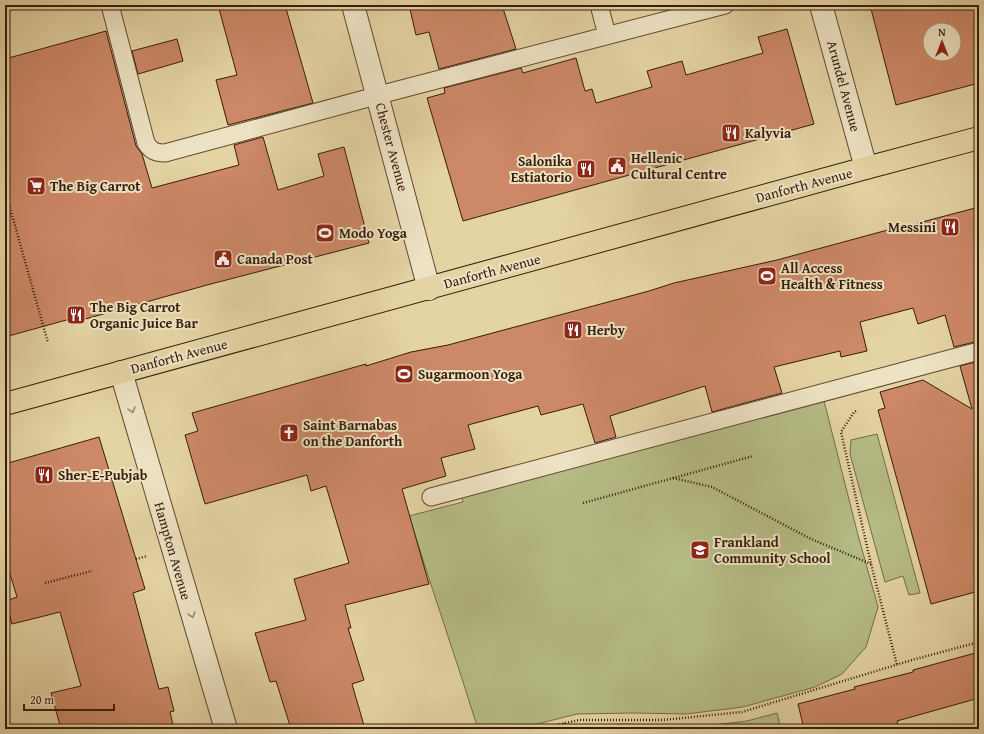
<svg xmlns="http://www.w3.org/2000/svg" width="984" height="734" font-family="'Gentium Book Plus',serif">
  <rect width="100%" height="100%" fill="#e4d3a3"/>
  <filter id="stains"><feTurbulence type="fractalNoise" baseFrequency=".005" numOctaves="4"/><feColorMatrix values="0 0 0 0 .2 0 0 0 0 .09 0 0 0 0 .02 0 0 0 .5 -.17"/></filter>
  <radialGradient id="worn" r=".72"><stop offset=".6" stop-color="#630" stop-opacity="0"/><stop offset="1" stop-color="#630" stop-opacity=".3"/></radialGradient>
  <g fill="#b5bc85" stroke="#766c48">
    <path d="M 823,397 L 858,535 L 878,607 L 866,647 L 842,674 L 815,687 L 743,707 L 686,714 L 632,713 L 577,714 L 517,729 L 478,729 C 456,658 431,587 409,516 L 463,502 L 461,495 Z"/>
    <polygon points="877,434 920,593 909,595 903,576 885,582 850,454 851,440"/>
    <polygon points="777,713 781,729 576,729 596,725 628,724 696,727 747,721"/>
  </g>
  <g fill="#cc8867" stroke="#371c0a" fill-rule="evenodd">
    <polygon points="218,5 285,5 313,103 228,125 216,80 237,75"/>
    <polygon points="409,5 502,5 516,49 439,69 429,32 416,35"/>
    <path d="M 870,5 L 979,5 L 979,83 L 896,105 ZM 930,30 L 954,30 L 954,54 L 930,54 Z"/>
    <polygon points="787,29 814,124 463,221 427,98 445,93 444,88 521,68 523,73 576,58 585,91 592,89 596,103 652,87 647,71 682,61 686,75 763,53 758,37"/>
    <polygon points="106,31 136,146 142,154 152,188 239,165 234,145 263,137 278,190 324,176 318,154 344,147 369,243 207,285 71,323 70,319 5,337 5,59"/>
    <polygon points="177,39 183,61 138,74 132,51"/>
    <polygon points="979,207 979,341 954,347 945,315 918,324 913,308 860,322 867,351 841,357 840,351 774,367 782,393 712,412 705,386 610,416 616,437 595,443 583,404 541,415 538,406 468,425 475,449 441,458 446,476 402,489 429,584 345,605 351,628 348,628 364,680 352,684 365,729 291,729 276,681 270,682 255,633 306,620 294,579 349,563 326,486 311,491 307,475 205,504 185,435 198,431 192,413 366,364 366,366 411,352 448,345 649,291 674,283 777,260 906,225 907,226"/>
    <polygon points="979,361 979,409 974,410 979,413 979,591 931,604 878,410 885,408 880,392 923,380 972,409 960,366"/>
    <polygon points="99,437 145,589 133,593 159,689 168,687 174,711 170,712 174,729 61,729 51,693 81,686 60,612 12,624 6,601 17,597 5,558 5,464"/>
    <polygon points="979,652 979,698 897,721 898,724 880,729 804,729 798,704 855,689 854,687 913,672 913,670"/>
  </g>
  <g fill="none" stroke-linecap="round" stroke-linejoin="round">
    <g stroke="#624a30" stroke-width="19">
      <g id="service">
        <path d="M 110,5 L 146,143 C 151,151 156,153 165,153 L 398,90 L 725,5"/>
        <polyline points="599,5 607,35"/>
        <polyline points="431,497 979,351"/>
      </g>
    </g>
    <g stroke="#624a30" stroke-width="24">
      <g id="minor">
        <polyline points="353,5 429,289"/>
        <polyline points="821,5 866,168"/>
        <polyline points="121,372 226,729"/>
      </g>
    </g>
    <g stroke="#371c0a" stroke-width="24">
      <polyline id="primary" points="5,404 866,168 979,138"/>
    </g>
    <g stroke="#371c0a" stroke-width="2.5" stroke-dasharray="1 2" stroke-linecap="butt">
      <polyline points="5,190 48,343"/>
      <polyline points="856,411 854,412 841,432 871,564 897,665"/>
      <polyline points="673,478 712,487 811,539 871,564"/>
      <polyline points="583,503 753,456"/>
      <polyline points="136,559 147,556"/>
      <polyline points="45,583 92,571"/>
      <polyline points="564,723 566,729"/>
      <polyline points="539,729 579,720 663,720 742,712 912,660 979,642"/>
    </g>
    <use href="#service" stroke="#ede2c3" stroke-width="17"/>
    <use href="#minor" stroke="#ede2c3" stroke-width="22"/>
    <use href="#primary" stroke="#e4d3a3" stroke-width="22"/>
  </g>
  <defs><path id="oneway-chevron" d="M-2-3.5L2.5 0L-2 3.5" fill="none" stroke-width="1.6" stroke-linecap="round" stroke-linejoin="round"/></defs>
  <g stroke="#9b8970">
    <use href="#oneway-chevron" transform="translate(132 410) rotate(74)"/>
    <use href="#oneway-chevron" transform="translate(192 615) rotate(74)"/>
  </g>
  <defs>
    <g id="restaurant-square" transform="scale(1)"><rect x="-9" y="-9" width="18" height="18" rx="4" fill="#8f2418" stroke="#ede2c3"/><path d="M-5-6h1v4h1v-4h1v4h1v-4h1v5L-1.5 .5V6h-2V.5L-5-1ZM5-6V6H3V1.5H1.5Q1.5-4 5-6Z" fill="#fff"/></g>
    <g id="civic-square" transform="scale(1)"><rect x="-9" y="-9" width="18" height="18" rx="4" fill="#8f2418" stroke="#ede2c3"/><path d="M-.6-6.5H3V-4.5H.6V-3L4-1V1h2V6H-6V1h2V-1L-.6-3ZM-1.2 2.5V6h2.4V2.5Z" fill="#fff"/></g>
    <g id="supermarket-square" transform="scale(1)"><rect x="-9" y="-9" width="18" height="18" rx="4" fill="#8f2418" stroke="#ede2c3"/><path d="M-6-5.5h2.5l.6 2H6L4.5 2H-2.5L-4.4-4H-6ZM-1.5 3.2a1.3 1.3 0 1 0 .1 0ZM3 3.2a1.3 1.3 0 1 0 .1 0Z" fill="#fff"/></g>
    <g id="stadium-square" transform="scale(1)"><rect x="-9" y="-9" width="18" height="18" rx="4" fill="#8f2418" stroke="#ede2c3"/><path d="M0-5a6.5 5 0 1 0 0 10a6.5 5 0 1 0 0-10ZM-3.5-1.8h7v3.6h-7Z" fill="#fff"/></g>
    <g id="church-square" transform="scale(1)"><rect x="-9" y="-9" width="18" height="18" rx="4" fill="#8f2418" stroke="#ede2c3"/><path d="M-1.2-6h2.4v3.5h3.3v2.4h-3.3V6h-2.4V-.1h-3.3v-2.4h3.3Z" fill="#fff"/></g>
    <g id="school-square" transform="scale(1)"><rect x="-9" y="-9" width="18" height="18" rx="4" fill="#8f2418" stroke="#ede2c3"/><path d="M0-5L7-2L0 1L-7-2ZM-4 1L0 2.5L4 1V4Q0 6-4 4Z" fill="#fff"/></g>
  </defs>
  <g fill-rule="evenodd">
    <use href="#restaurant-square" x="731" y="133"/>
    <use href="#civic-square" x="617" y="166"/>
    <use href="#restaurant-square" x="586" y="169"/>
    <use href="#supermarket-square" x="36" y="186"/>
    <use href="#restaurant-square" x="950" y="227"/>
    <use href="#stadium-square" x="325" y="233"/>
    <use href="#civic-square" x="223" y="259"/>
    <use href="#stadium-square" x="767" y="276"/>
    <use href="#restaurant-square" x="76" y="315"/>
    <use href="#restaurant-square" x="573" y="330"/>
    <use href="#stadium-square" x="404" y="374"/>
    <use href="#church-square" x="289" y="433"/>
    <use href="#restaurant-square" x="44" y="475"/>
    <use href="#school-square" x="700" y="550"/>
  </g>
  <g text-anchor="middle" dominant-baseline="central" stroke-width="4" stroke-linejoin="round" paint-order="stroke">
    <g font-size="14" fill="#371c0a" stroke="#ede2c3">
      <text transform="translate(844 86) rotate(75)">Arundel Avenue</text>
      <text transform="translate(392 147) rotate(75)">Chester Avenue</text>
      <text transform="translate(804 185) rotate(-15)">Danforth Avenue</text>
      <text transform="translate(492 271) rotate(-15)">Danforth Avenue</text>
      <text transform="translate(179 356) rotate(-15)">Danforth Avenue</text>
      <text transform="translate(173 551) rotate(74)">Hampton Avenue</text>
    </g>
    <g font-size="14" font-weight="bold" fill="#371c0a" stroke="#ede2c3" text-anchor="start">
      <text x="745" y="133">Kalyvia</text>
      <text x="631" y="158">Hellenic<tspan x="631" dy="16">Cultural Centre</tspan></text>
      <text x="572" y="161" text-anchor="end">Salonika<tspan x="572" dy="16">Estiatorio</tspan></text>
      <text x="50" y="186">The Big Carrot</text>
      <text x="936" y="227" text-anchor="end">Messini</text>
      <text x="339" y="233">Modo Yoga</text>
      <text x="237" y="259">Canada Post</text>
      <text x="781" y="268">All Access<tspan x="781" dy="16">Health &amp; Fitness</tspan></text>
      <text x="90" y="307">The Big Carrot<tspan x="90" dy="16">Organic Juice Bar</tspan></text>
      <text x="587" y="330">Herby</text>
      <text x="418" y="374">Sugarmoon Yoga</text>
      <text x="303" y="425">Saint Barnabas<tspan x="303" dy="16">on the Danforth</tspan></text>
      <text x="58" y="475">Sher-E-Pubjab</text>
      <text x="714" y="542">Frankland<tspan x="714" dy="16">Community School</tspan></text>
    </g>
  </g>
  <rect width="984" height="734" fill="none" stroke="#e4d3a3" stroke-width="20"/>
  <rect x="6" y="6" width="972" height="722" fill="none" stroke="#371c0a" stroke-width="2"/>
  <rect x="10" y="10" width="964" height="714" fill="none" stroke="#371c0a"/>
  <g transform="translate(942 42)"><circle r="19" fill="#ede2c3" stroke="#a49379"/>
  <path d="M0-3L7 15L0 10L-7 15Z" fill="#8f2418"/>
  <text y="-6" font-size="11" font-weight="bold" text-anchor="middle" fill="#371c0a">N</text>
  </g>
  <path d="M24 704v6h90v-6" fill="none" stroke="#371c0a" stroke-width="2"/>
  <text x="30" y="704" font-size="12" fill="#371c0a" stroke="#ede2c3" stroke-width="3" paint-order="stroke">20 m</text>
  <rect width="100%" height="100%" filter="url(#stains)"/>
  <rect width="100%" height="100%" fill="url(#worn)"/>
</svg>
